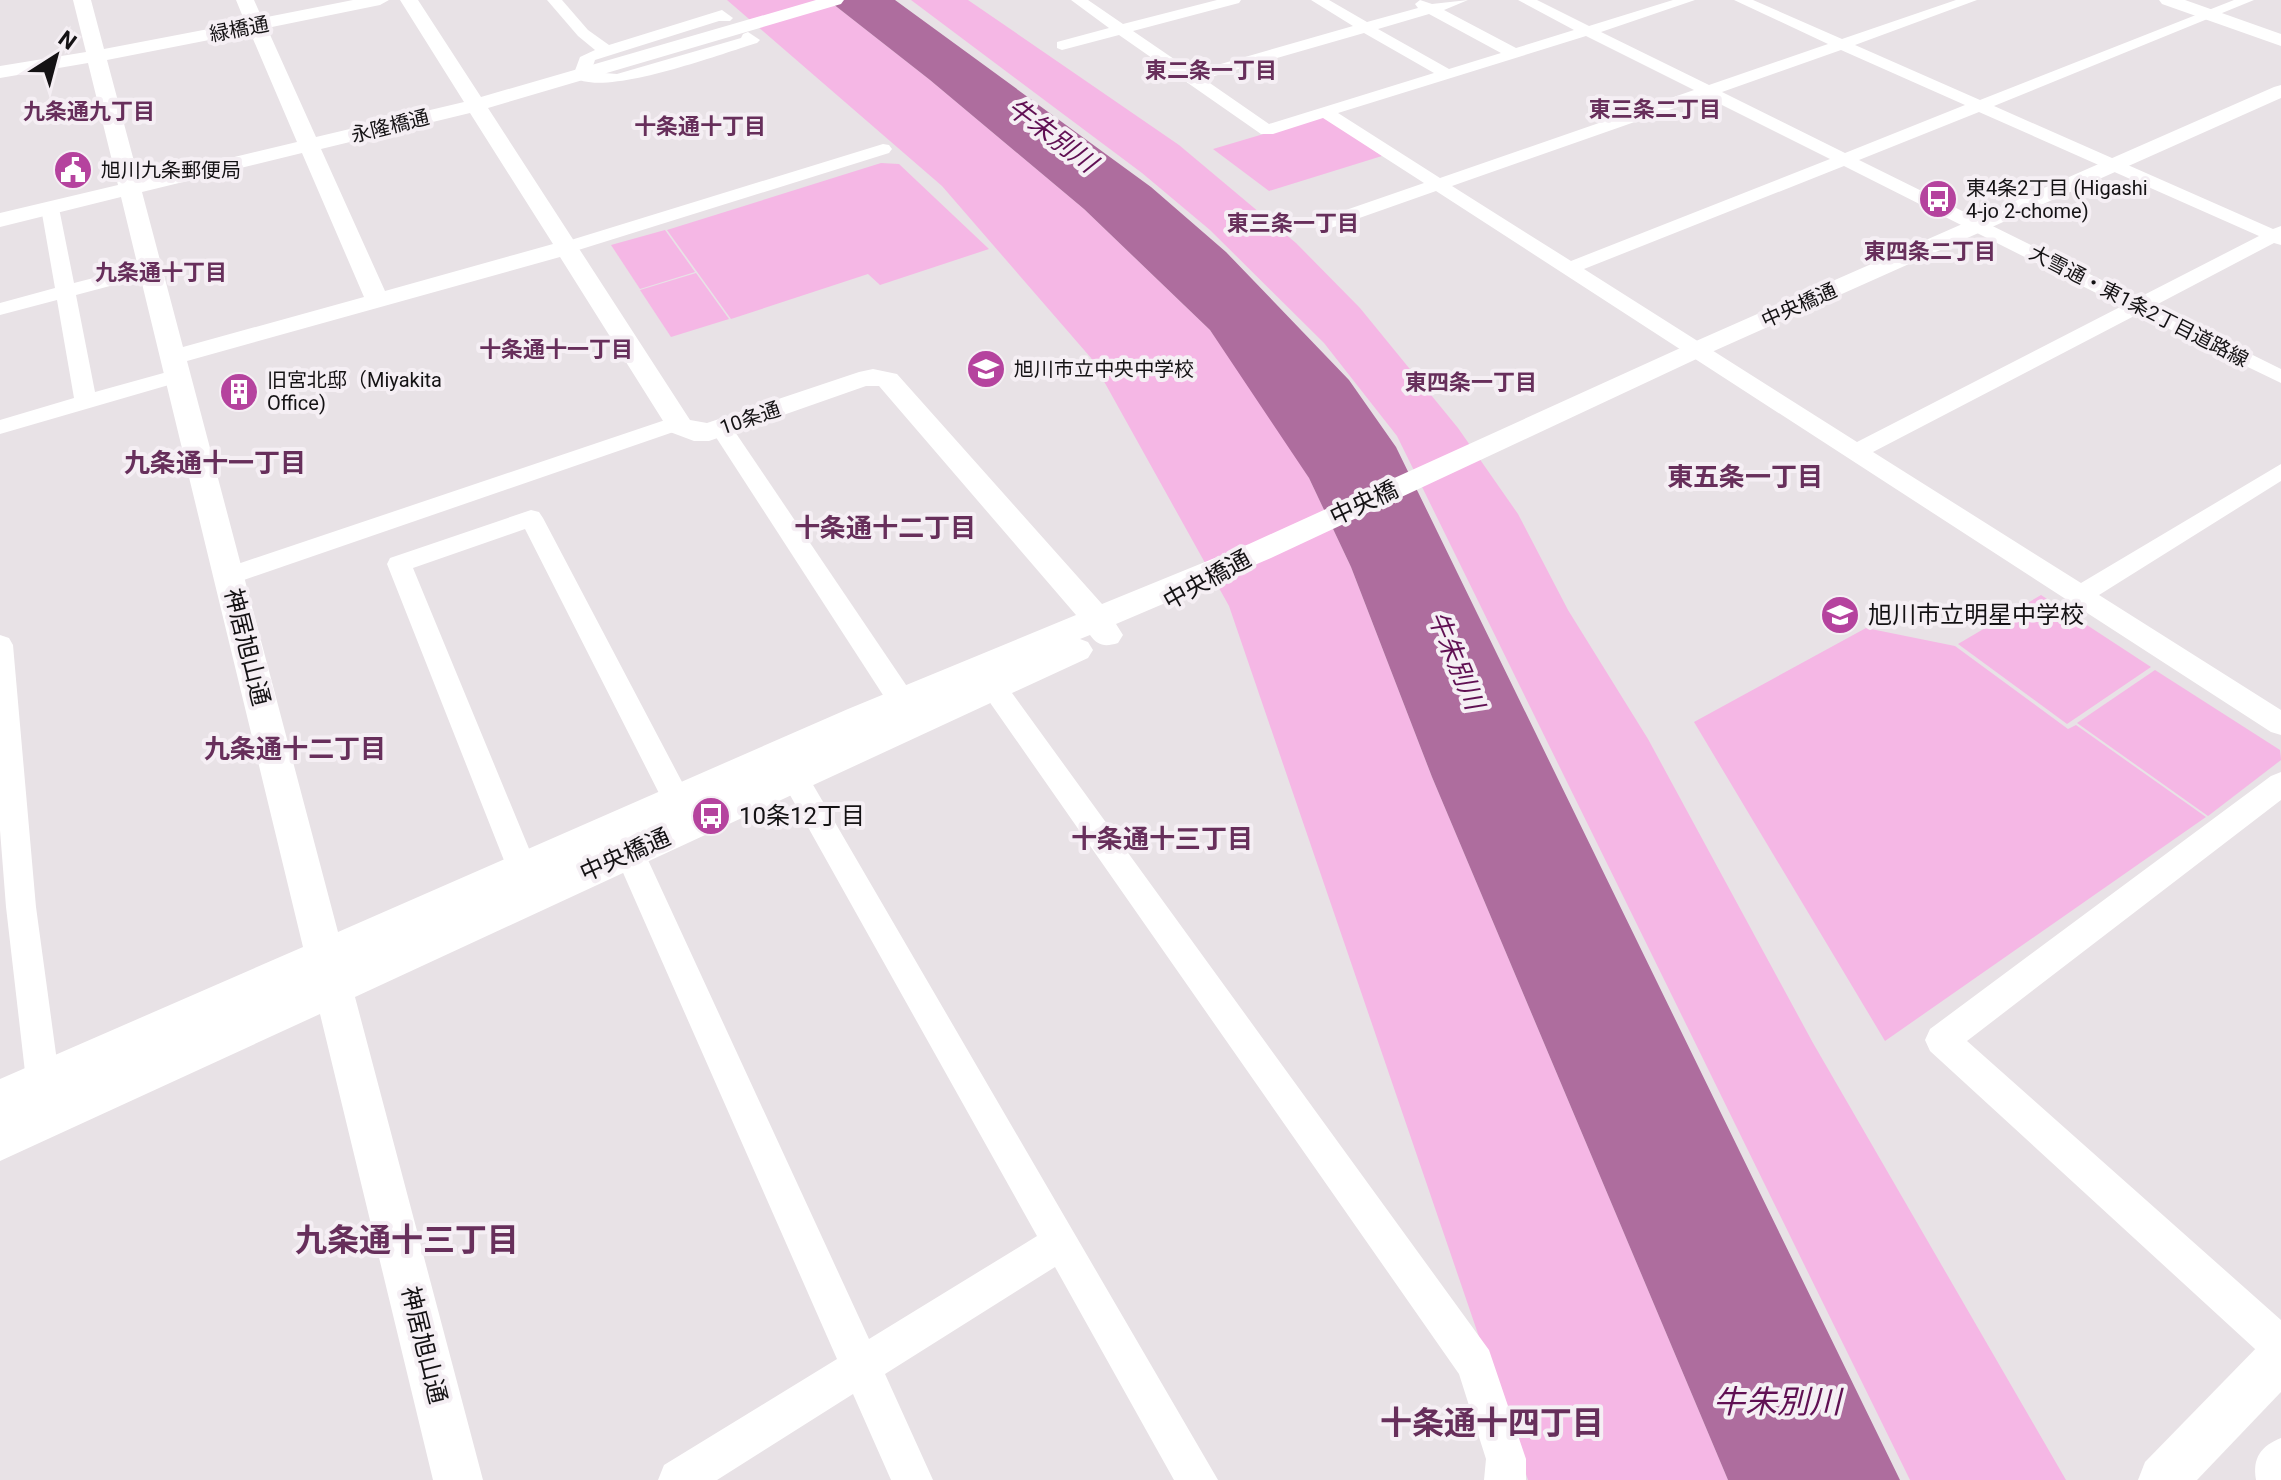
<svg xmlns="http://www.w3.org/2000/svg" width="2281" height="1480" font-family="Roboto,'Noto Sans JP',sans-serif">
  <rect width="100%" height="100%" fill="#e8e2e6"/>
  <g fill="#f5b7e5">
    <polygon points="727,0 828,0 930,80 1084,209 1210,330 1266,409 1309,478 1351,567 1432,777 1728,1480 1528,1480 1229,606 1091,358 942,186"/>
    <polygon points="911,0 968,0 1179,145 1296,243 1360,308 1458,428 1518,514 1568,610 1648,739 1813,1043 2066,1480 1910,1480 1397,436 1324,343 1210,230 1142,173"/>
    <polygon points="1324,116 1382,156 1269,191 1213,149"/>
    <polygon points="881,163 899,164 989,249 880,285 868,274 731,319 667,230"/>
    <polygon points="665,230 695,272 640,289 611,245"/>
    <polygon points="696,273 729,319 671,337 640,290"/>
    <polygon points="2041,595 2151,667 2067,724 1958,644"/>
    <polygon points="1866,628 1955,646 2068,729 2076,725 2206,817 1885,1041 1694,722"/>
    <polygon points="2155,670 2280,750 2281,760 2208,816 2077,723"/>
  </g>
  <polygon fill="#ae6d9e" points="828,0 895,0 1151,187 1226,252 1349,380 1396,447 1900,1480 1728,1480 1432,777 1351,567 1309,478 1210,330 1084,209 930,80"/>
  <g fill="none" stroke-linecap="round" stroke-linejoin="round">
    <g fill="#fff" fill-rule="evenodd">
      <path d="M 547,0 L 562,0 L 588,30 L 609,45 L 722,10 L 733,18 L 730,21 L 719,21 L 595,60 L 591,72 L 617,74 L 741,38 L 743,34 L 748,32 L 760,40 L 757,43 C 723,53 599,100 573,76 L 580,57 L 595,50 L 578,36 Z"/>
      <path d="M 1071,0 L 1088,0 L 1123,24 L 1217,0 L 1241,0 L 1239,3 L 1133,31 L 1193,72 L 1353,26 L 1311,0 L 1329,0 L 1367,22 L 1418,8 L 1415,4 L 1420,0 L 1432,4 L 1468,0 L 1444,10 L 1516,48 L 1574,30 L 1518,0 L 1537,0 L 1589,26 L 1673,0 L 1695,0 L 1601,32 L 1709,85 L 1828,44 L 1734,0 L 1753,0 L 1842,39 L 1956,0 L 1977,0 L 1855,45 L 1980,100 L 2234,0 L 2254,0 L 1994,106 L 2273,229 L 2281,226 L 2281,245 L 2274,243 L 2154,306 L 2281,369 L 2281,383 L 2138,314 L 1873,452 L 2081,583 L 2281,464 L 2281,481 L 2099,595 L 2281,710 L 2281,735 L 2271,732 L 1436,191 L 1331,228 L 1317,228 L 1315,224 L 1317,220 L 1424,183 L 1323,118 L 1273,134 L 1261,134 L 1119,35 L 1062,50 L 1057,48 L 1057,42 L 1109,28 ZM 1429,14 L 1501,53 L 1449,69 L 1378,29 ZM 1364,33 L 1434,73 L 1269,124 L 1204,79 ZM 1586,36 L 1694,90 L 1440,178 L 1338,113 ZM 1841,50 L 1965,105 L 1845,153 L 1722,92 ZM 1706,97 L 1830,159 L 1571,261 L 1452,186 ZM 1979,112 L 2259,236 L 2138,298 L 1859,160 ZM 1844,166 L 2122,306 L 1857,442 L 1584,269 Z"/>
      <polygon points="883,144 889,145 892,149 889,153 572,252 565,254 555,248 558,244"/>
      <polygon points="50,202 59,208 74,283 152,263 162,269 159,273 76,295 95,392 178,369 189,375 186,380 0,434 0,420 74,398 57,300 0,315 0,303 55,288 41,208"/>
      <polygon points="677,416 685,418 688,423 685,428 238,582 229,585 220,582 216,576 220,570"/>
      <polygon points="721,421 729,423 925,713 929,721 925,729 915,732 905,729 710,428 713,423"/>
      <polygon points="531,510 539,512 543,518 691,799 686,807 676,811 666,807 525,529 413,568 537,868 533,877 522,881 511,877 507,868 387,564 390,558"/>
      <polygon points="0,635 9,638 13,645 36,907 62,1098 57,1110 45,1114 33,1110 28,1098 6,907 0,830"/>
      <polygon points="979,657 988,660 1489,1350 1526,1459 1526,1480 1484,1480 1486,1459 1459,1374 970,674 966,667 970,660"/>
      <polygon points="795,768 805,771 1218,1480 1174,1480 1055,1267 885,1374 933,1480 891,1480 853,1394 717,1480 658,1480 664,1465 837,1359 606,834 611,825 621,822 631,825 636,834 869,1339 1037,1236 781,779 785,771"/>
      <polygon points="2281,772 2281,800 1967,1041 2281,1320 2281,1365 2267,1360 1930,1051 1925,1040 1930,1029 2271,776"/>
      <path d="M 2281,1438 L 2281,1480 L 2256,1480 C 2252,1458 2261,1446 2281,1438 Z"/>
    </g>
    <g fill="#fff" fill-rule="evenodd">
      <path d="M 73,0 L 91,0 L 104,49 L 245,22 L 236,0 L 254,0 L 262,18 L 353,0 L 389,0 L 380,5 L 267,28 L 316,137 L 464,102 L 400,0 L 418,0 L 481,97 L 816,0 L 844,0 L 841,4 L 488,108 L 690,420 L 707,423 L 859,372 L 873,369 L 897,374 L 1102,604 L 1249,544 L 1687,345 L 2274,87 L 2281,85 L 2281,98 L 1705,355 L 1271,558 L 1116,624 L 1123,635 L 1118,643 C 1105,647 1098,646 1090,635 L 1080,639 L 1088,642 L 1093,650 L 1088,658 L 355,997 L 483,1480 L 433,1480 L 320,1014 L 0,1161 L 0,1079 L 303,947 L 121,197 L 0,227 L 0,213 L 118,185 L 88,63 L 0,78 L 0,66 L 86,52 ZM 250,32 L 297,142 L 139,180 L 107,60 ZM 470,113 L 553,244 L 385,291 L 321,149 ZM 302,153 L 364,297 L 183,347 L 142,192 ZM 560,257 L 670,432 L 694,441 L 709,441 L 866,386 L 879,386 L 1076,615 L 848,709 L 338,932 L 187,361 Z"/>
      <polygon points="2159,0 2185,0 2281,34 2281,46 2162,4"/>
      <polygon points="2281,1333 2281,1392 2197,1480 2138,1480 2145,1462 2264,1340"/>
    </g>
  </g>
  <defs>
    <g id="civic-disc" transform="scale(2)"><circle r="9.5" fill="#b5439e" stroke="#f5eff4"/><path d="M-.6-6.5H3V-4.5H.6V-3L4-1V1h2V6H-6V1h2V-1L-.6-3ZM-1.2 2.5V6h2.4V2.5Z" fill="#fff"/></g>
    <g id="bus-disc" transform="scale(2)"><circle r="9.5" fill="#b5439e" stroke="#f5eff4"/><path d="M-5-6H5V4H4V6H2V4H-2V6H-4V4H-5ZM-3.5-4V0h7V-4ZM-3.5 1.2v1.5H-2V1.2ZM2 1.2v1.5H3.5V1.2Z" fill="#fff"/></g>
    <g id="school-disc" transform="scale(2)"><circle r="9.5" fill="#b5439e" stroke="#f5eff4"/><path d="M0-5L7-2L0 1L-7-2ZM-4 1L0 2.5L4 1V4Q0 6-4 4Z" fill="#fff"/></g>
    <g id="building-disc" transform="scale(2)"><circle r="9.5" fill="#b5439e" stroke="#f5eff4"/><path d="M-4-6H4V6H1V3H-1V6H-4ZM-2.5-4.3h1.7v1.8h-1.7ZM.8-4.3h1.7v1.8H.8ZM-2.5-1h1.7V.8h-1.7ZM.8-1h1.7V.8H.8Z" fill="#fff"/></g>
  </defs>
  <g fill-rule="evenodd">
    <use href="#civic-disc" x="73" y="170"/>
    <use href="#bus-disc" x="1938" y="199"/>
    <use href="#school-disc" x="986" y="369"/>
    <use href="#building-disc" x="239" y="392"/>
    <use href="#school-disc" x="1840" y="615"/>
    <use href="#bus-disc" x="711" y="816"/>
  </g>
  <g text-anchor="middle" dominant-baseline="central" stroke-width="8" stroke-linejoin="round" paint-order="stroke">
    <g font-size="20" fill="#141214" stroke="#f5eff4">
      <text transform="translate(239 29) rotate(-11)">緑橋通</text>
      <text transform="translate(390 126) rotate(-14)">永隆橋通</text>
      <text transform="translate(1799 305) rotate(-24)">中央橋通</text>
      <text transform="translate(2139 306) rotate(27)">大雪通・東1条2丁目道路線</text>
      <text transform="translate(750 418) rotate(-19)">10条通</text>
    </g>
    <g font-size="20" fill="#141214" stroke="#f5eff4" text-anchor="start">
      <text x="101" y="170">旭川九条郵便局</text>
      <text x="1966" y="188">東4条2丁目 (Higashi<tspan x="1966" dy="23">4-jo 2-chome)</tspan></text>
      <text x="1014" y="369">旭川市立中央中学校</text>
      <text x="267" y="380">旧宮北邸（Miyakita<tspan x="267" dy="23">Office)</tspan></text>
    </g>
    <g font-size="22" font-weight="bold" fill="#672f5b" stroke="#f5eff4">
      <text x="1211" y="70">東二条一丁目</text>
      <text x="1655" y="109">東三条二丁目</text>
      <text x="89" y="111">九条通九丁目</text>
      <text x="700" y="126">十条通十丁目</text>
      <text x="1293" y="223">東三条一丁目</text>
      <text x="1930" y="251">東四条二丁目</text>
      <text x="161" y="272">九条通十丁目</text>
      <text x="556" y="349">十条通十一丁目</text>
      <text x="1471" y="382">東四条一丁目</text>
    </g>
    <g font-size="24" fill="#141214" stroke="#f5eff4">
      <text transform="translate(1364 503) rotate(-25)">中央橋</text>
      <text transform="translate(1207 580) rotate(-29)">中央橋通</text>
      <text transform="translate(247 647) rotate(76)">神居旭山通</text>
      <text transform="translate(625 855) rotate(-24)">中央橋通</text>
      <text transform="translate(424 1345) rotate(76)">神居旭山通</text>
    </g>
    <g font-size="24" fill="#141214" stroke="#f5eff4" text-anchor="start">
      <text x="1868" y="615">旭川市立明星中学校</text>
      <text x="739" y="816">10条12丁目</text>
    </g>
    <g font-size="26" font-style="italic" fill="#601053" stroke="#f5eff4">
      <text transform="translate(1052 135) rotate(37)">牛朱別川</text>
      <text transform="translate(1456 660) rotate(67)">牛朱別川</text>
    </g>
    <g font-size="26" font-weight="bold" fill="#672f5b" stroke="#f5eff4">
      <text x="215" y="463">九条通十一丁目</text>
      <text x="1745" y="477">東五条一丁目</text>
      <text x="885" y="528">十条通十二丁目</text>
      <text x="295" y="749">九条通十二丁目</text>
      <text x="1162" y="839">十条通十三丁目</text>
    </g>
    <g font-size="32" font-weight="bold" fill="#672f5b" stroke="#f5eff4">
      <text x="407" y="1240">九条通十三丁目</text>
      <text x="1492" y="1423">十条通十四丁目</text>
    </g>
    <g font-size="32" font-style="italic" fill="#601053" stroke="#f5eff4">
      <text x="1777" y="1402">牛朱別川</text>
    </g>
  </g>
  <g transform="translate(56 56) rotate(36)" stroke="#f5eff4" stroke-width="6" paint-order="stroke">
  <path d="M0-6L14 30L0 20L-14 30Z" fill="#141214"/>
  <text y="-12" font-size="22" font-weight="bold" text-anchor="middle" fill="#141214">N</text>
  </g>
</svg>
